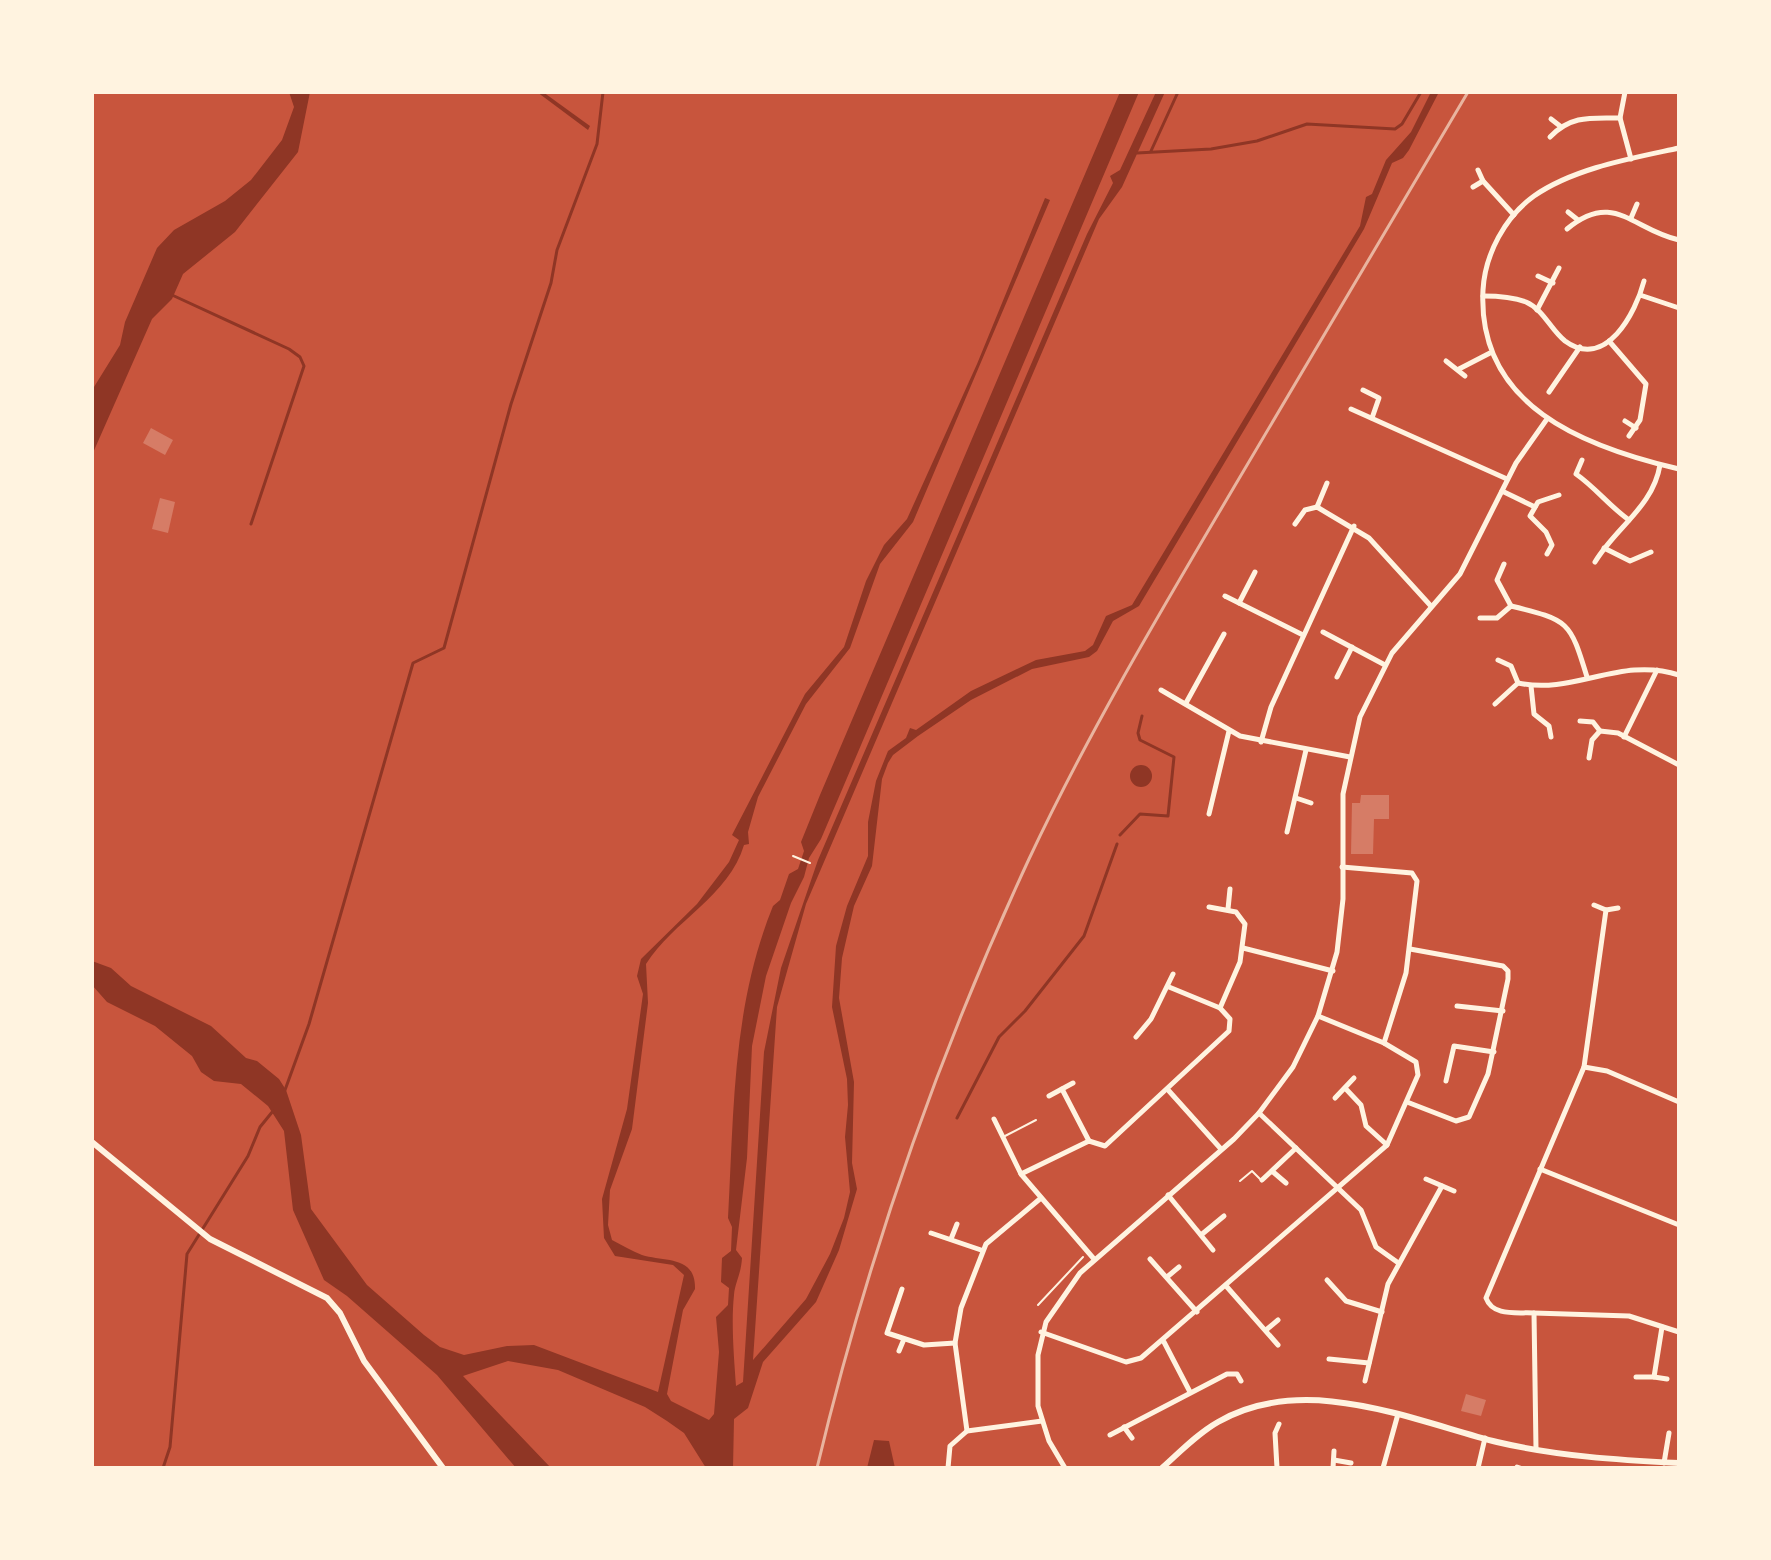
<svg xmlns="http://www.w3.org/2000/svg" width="1771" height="1560" font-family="'Public Sans',sans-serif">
  <rect width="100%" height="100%" fill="#c8553d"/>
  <g fill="#8f3625">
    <polygon points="289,92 310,92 298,152 235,232 183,274 172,299 152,319 92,455 94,387 120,345 125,322 157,248 174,230 225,201 251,180 282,140 294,107"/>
    <polygon points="537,92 543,92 590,126 588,130"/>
    <path d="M 1120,92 L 1139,92 L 821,839 L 809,858 L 804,877 L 791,903 L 766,976 L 752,1046 L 747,1158 L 736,1250 L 742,1258 C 741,1275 735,1282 734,1295 C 731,1323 734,1357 736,1386 L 743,1382 L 764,1052 L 781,968 L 818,860 L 1087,234 L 1113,183 L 1110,176 L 1120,170 L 1156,92 L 1165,92 L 1122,187 L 1099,219 L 806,904 L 777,1007 L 753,1360 L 806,1299 L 830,1254 L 844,1218 L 850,1192 L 845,1137 L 848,1105 L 847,1079 L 832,1007 L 836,946 L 847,906 L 868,856 L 868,822 L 876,781 L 888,751 L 906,738 L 910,728 L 916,730 L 971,691 L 1036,660 L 1085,651 L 1093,645 L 1106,616 L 1132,605 L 1360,226 L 1366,197 L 1372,194 L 1386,160 L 1411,132 L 1431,92 L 1439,92 L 1409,150 L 1403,158 L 1392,163 L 1364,229 L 1139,606 L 1113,621 L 1097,651 L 1089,657 L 1032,669 L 971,700 L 918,736 L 893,755 L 888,763 L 882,779 L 872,866 L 854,906 L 842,958 L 839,998 L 854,1082 L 852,1163 L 857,1189 L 839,1250 L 816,1302 L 763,1362 L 748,1408 L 734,1419 L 733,1468 L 706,1468 L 684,1433 L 667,1421 L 645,1407 L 558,1370 L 508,1361 L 463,1376 L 551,1468 L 516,1468 L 437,1375 L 347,1296 L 324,1280 L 293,1210 L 284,1131 L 268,1106 L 241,1084 L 214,1081 L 201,1072 L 192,1056 L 155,1026 L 107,1002 L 92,985 L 92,961 L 111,968 L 131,986 L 211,1026 L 246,1058 L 257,1061 L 279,1079 L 286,1090 L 301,1135 L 311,1209 L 367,1285 L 424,1335 L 440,1347 L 464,1355 L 507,1346 L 534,1345 L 658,1392 L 684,1275 L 673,1265 L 615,1256 L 604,1238 L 602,1199 L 627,1109 L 643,994 L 637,976 L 641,959 L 697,904 L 729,862 L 739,840 L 732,835 L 805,694 L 844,647 L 866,581 L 884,545 L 907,519 L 977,364 L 1045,198 L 1050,200 L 913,522 L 880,564 L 850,648 L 806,704 L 758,797 L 748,832 L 749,844 L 744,845 C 729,896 673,921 646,964 L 648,1003 L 632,1129 L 610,1190 L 608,1225 L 612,1240 C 622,1245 632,1251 642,1255 C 664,1262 696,1255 695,1289 L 683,1310 L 667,1394 L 671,1401 L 709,1420 L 714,1414 L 719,1352 L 716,1317 L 728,1305 L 729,1288 L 721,1282 L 722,1258 L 731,1251 L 732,1227 L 728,1218 C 734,1111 732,1007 773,906 L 780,900 L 789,874 L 798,869 L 804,851 L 801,842 L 820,795 Z"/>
    <circle cx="1141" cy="776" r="11"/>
    <polygon points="874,1440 889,1441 895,1468 867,1468"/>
  </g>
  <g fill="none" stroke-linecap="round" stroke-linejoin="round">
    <g stroke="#8f3625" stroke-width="3">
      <polyline points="1151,151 1178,92"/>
      <polyline points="1137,153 1211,149 1257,141 1307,124 1395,129 1402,124 1421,92"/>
      <polyline points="172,295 289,349 300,357 304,366 251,524"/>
      <polyline points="1120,835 1140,814 1168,816 1174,757 1140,740 1138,733 1142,716"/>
      <polyline points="285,1090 309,1024 413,663 444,648 511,404 551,283 557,250 597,144 603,92"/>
      <polyline points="957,1118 999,1037 1025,1011 1084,936 1117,844"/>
      <polyline points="163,1468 170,1447 187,1254 248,1156 260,1127 273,1111"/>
    </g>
  </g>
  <g fill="#d67c66">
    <polygon points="151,428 173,440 165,455 143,443"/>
    <polygon points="160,498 175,502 168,533 152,529"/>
    <polygon points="1361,795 1389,795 1389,819 1374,819 1373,854 1351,854 1352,803 1360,803"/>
    <polygon points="1466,1394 1486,1400 1481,1416 1461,1411"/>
  </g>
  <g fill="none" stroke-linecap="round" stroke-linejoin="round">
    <g stroke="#fff3e0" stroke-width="2">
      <polyline points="793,856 810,863"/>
      <polyline points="1038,1305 1083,1257"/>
    </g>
    <g stroke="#fff3e0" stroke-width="2">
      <polyline points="1005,1136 1036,1120"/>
      <polyline points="1240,1181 1252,1171 1261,1180"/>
    </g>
    <g stroke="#fff3e0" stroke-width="5">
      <polyline points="1625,92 1620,118 1631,159"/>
      <polyline points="1551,119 1560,126"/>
      <path d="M 1550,137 C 1571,115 1591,118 1620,118"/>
      <path d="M 1679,148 C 1633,158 1574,168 1534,196 C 1505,217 1485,254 1483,290 C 1477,406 1584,447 1679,469"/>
      <polyline points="1478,170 1483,181 1514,215"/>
      <polyline points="1473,187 1483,181"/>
      <polyline points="1568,212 1578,220"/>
      <polyline points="1631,218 1637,204"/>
      <path d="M 1567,229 C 1614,190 1633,230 1679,240"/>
      <polyline points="1538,276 1553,283"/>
      <polyline points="1640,295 1679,308"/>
      <path d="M 1483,296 C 1496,296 1513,297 1526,302 C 1544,310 1550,329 1565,341 C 1606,371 1636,312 1644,281"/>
      <polyline points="1537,310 1559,268"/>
      <polyline points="1609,341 1646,384 1640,420 1629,436"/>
      <polyline points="1446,361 1465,376"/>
      <polyline points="1459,369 1490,353"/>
      <polyline points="1363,390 1379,398 1372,418"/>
      <polyline points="1549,392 1580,347"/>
      <polyline points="1351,409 1507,479"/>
      <polyline points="1625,421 1636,428"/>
      <path d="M 1582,460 L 1576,474 C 1596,488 1608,505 1629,520"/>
      <polyline points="1502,491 1535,507"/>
      <polyline points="1317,507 1327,483"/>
      <polyline points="1295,524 1305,510 1317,507 1369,538 1430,605"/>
      <polyline points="1604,548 1630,561 1651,552"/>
      <polyline points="1547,554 1552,545 1546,532 1530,516 1538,502 1559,495"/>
      <path d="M 1595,562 C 1616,527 1653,507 1660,465"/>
      <polyline points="1504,564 1497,580 1511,606"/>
      <polyline points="1225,596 1303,635"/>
      <polyline points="1239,603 1255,572"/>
      <path d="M 1480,618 L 1497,618 L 1511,606 C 1569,620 1570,621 1587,677"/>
      <polyline points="1323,632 1385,665"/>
      <polyline points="1498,660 1511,666 1518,683"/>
      <polyline points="1337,677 1352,647"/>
      <polyline points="1531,686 1534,714 1549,726 1551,737"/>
      <polyline points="1161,690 1240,736 1350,757"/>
      <polyline points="1186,703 1224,634"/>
      <path d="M 1495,704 L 1518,683 C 1575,695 1620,656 1679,675"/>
      <polyline points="1580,721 1593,722 1600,731"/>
      <polyline points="1624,737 1657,670"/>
      <polyline points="1261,742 1271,707 1354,526"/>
      <polyline points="1589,758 1592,740 1600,731 1618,733 1679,765"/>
      <polyline points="1296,798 1311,803"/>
      <polyline points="1209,814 1229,731"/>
      <polyline points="1287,832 1306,750"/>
      <polyline points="1342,867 1412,873 1417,881 1406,973 1384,1043"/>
      <polyline points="1594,905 1606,910 1618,908"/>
      <polyline points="1228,909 1230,889"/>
      <polyline points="1243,948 1333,971"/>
      <polyline points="1169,987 1220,1008"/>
      <polyline points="1457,1006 1503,1011"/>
      <polyline points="1136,1037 1151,1019 1173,974"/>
      <polyline points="1584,1067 1607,1071 1679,1102"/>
      <polyline points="1446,1081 1454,1046 1494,1052"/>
      <polyline points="1345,1088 1361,1105 1366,1126 1387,1145"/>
      <polyline points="1062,1089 1089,1141"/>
      <polyline points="1169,1091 1221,1149"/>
      <polyline points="1049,1096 1073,1083"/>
      <polyline points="1335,1098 1354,1078"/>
      <polyline points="1407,1102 1456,1121 1469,1117 1488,1074 1508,979 1508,971 1503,966 1410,949"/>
      <polyline points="1259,1113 1361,1210 1376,1247 1397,1262"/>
      <polyline points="994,1119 1021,1174 1094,1259"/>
      <polyline points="1540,1169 1679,1225"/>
      <polyline points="1272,1171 1286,1183"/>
      <polyline points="1021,1174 1089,1141 1105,1146 1229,1031 1230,1019 1220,1008 1240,962 1245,924 1236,912 1209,907"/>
      <polyline points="1426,1179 1454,1191"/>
      <polyline points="1262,1180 1296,1148"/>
      <polyline points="1168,1195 1213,1250"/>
      <polyline points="931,1233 981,1250"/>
      <polyline points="1201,1235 1224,1216"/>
      <polyline points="951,1239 957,1224"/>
      <polyline points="1150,1259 1197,1312"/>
      <polyline points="1167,1277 1179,1267"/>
      <polyline points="1327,1280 1346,1301 1382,1312"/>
      <polyline points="1227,1287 1278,1345"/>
      <polyline points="902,1289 887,1333 924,1345 955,1343"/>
      <polyline points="1534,1313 1629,1316 1679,1332"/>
      <polyline points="1662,1327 1654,1377 1667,1379"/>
      <polyline points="1266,1330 1278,1320"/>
      <polyline points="1041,1332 1126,1362 1141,1358 1387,1145 1418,1075 1416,1062 1384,1043 1318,1016"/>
      <polyline points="1164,1342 1190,1392"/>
      <polyline points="899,1351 904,1339"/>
      <polyline points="1329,1359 1369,1363"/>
      <polyline points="1636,1377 1654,1377"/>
      <polyline points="1365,1381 1388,1284 1442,1186"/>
      <polyline points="1124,1427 1132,1438"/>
      <polyline points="967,1431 955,1343 961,1308 986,1244 1041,1198"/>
      <polyline points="1110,1435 1227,1374 1237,1374 1241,1381"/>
      <path d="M 1536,1449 L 1534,1313 C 1517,1312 1493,1317 1486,1298 L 1584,1067 L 1606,910"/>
      <polyline points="1334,1460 1351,1463"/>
      <polyline points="1664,1463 1669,1433"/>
      <polyline points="1517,1467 1520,1468"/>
      <polyline points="948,1468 950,1446 967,1431 1042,1421"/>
      <polyline points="1065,1468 1049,1441 1038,1406 1038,1355 1046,1322 1080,1273 1234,1139 1259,1113 1293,1067 1318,1016 1337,952 1343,899 1343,794 1360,717 1392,653 1460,574 1516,463 1547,419"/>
      <polyline points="1277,1468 1275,1433 1279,1424"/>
      <polyline points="1333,1468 1334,1451"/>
      <polyline points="1383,1468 1398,1414"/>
      <polyline points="1478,1468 1485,1438"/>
    </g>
    <g stroke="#fff3e0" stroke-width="6">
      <polyline points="92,1142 210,1239 327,1298 340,1313 364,1361 443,1468"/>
      <path d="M 1162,1468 C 1180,1452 1197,1434 1218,1422 C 1304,1372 1411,1420 1497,1442 C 1556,1456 1618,1460 1679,1463"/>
    </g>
    <path stroke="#e9b49f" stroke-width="3" d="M 817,1468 C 867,1258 938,1055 1029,859 C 1090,729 1164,606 1237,482 C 1314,352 1391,222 1468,92"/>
  </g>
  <rect width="1771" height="1560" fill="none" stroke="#fff3e0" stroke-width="188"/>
</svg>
